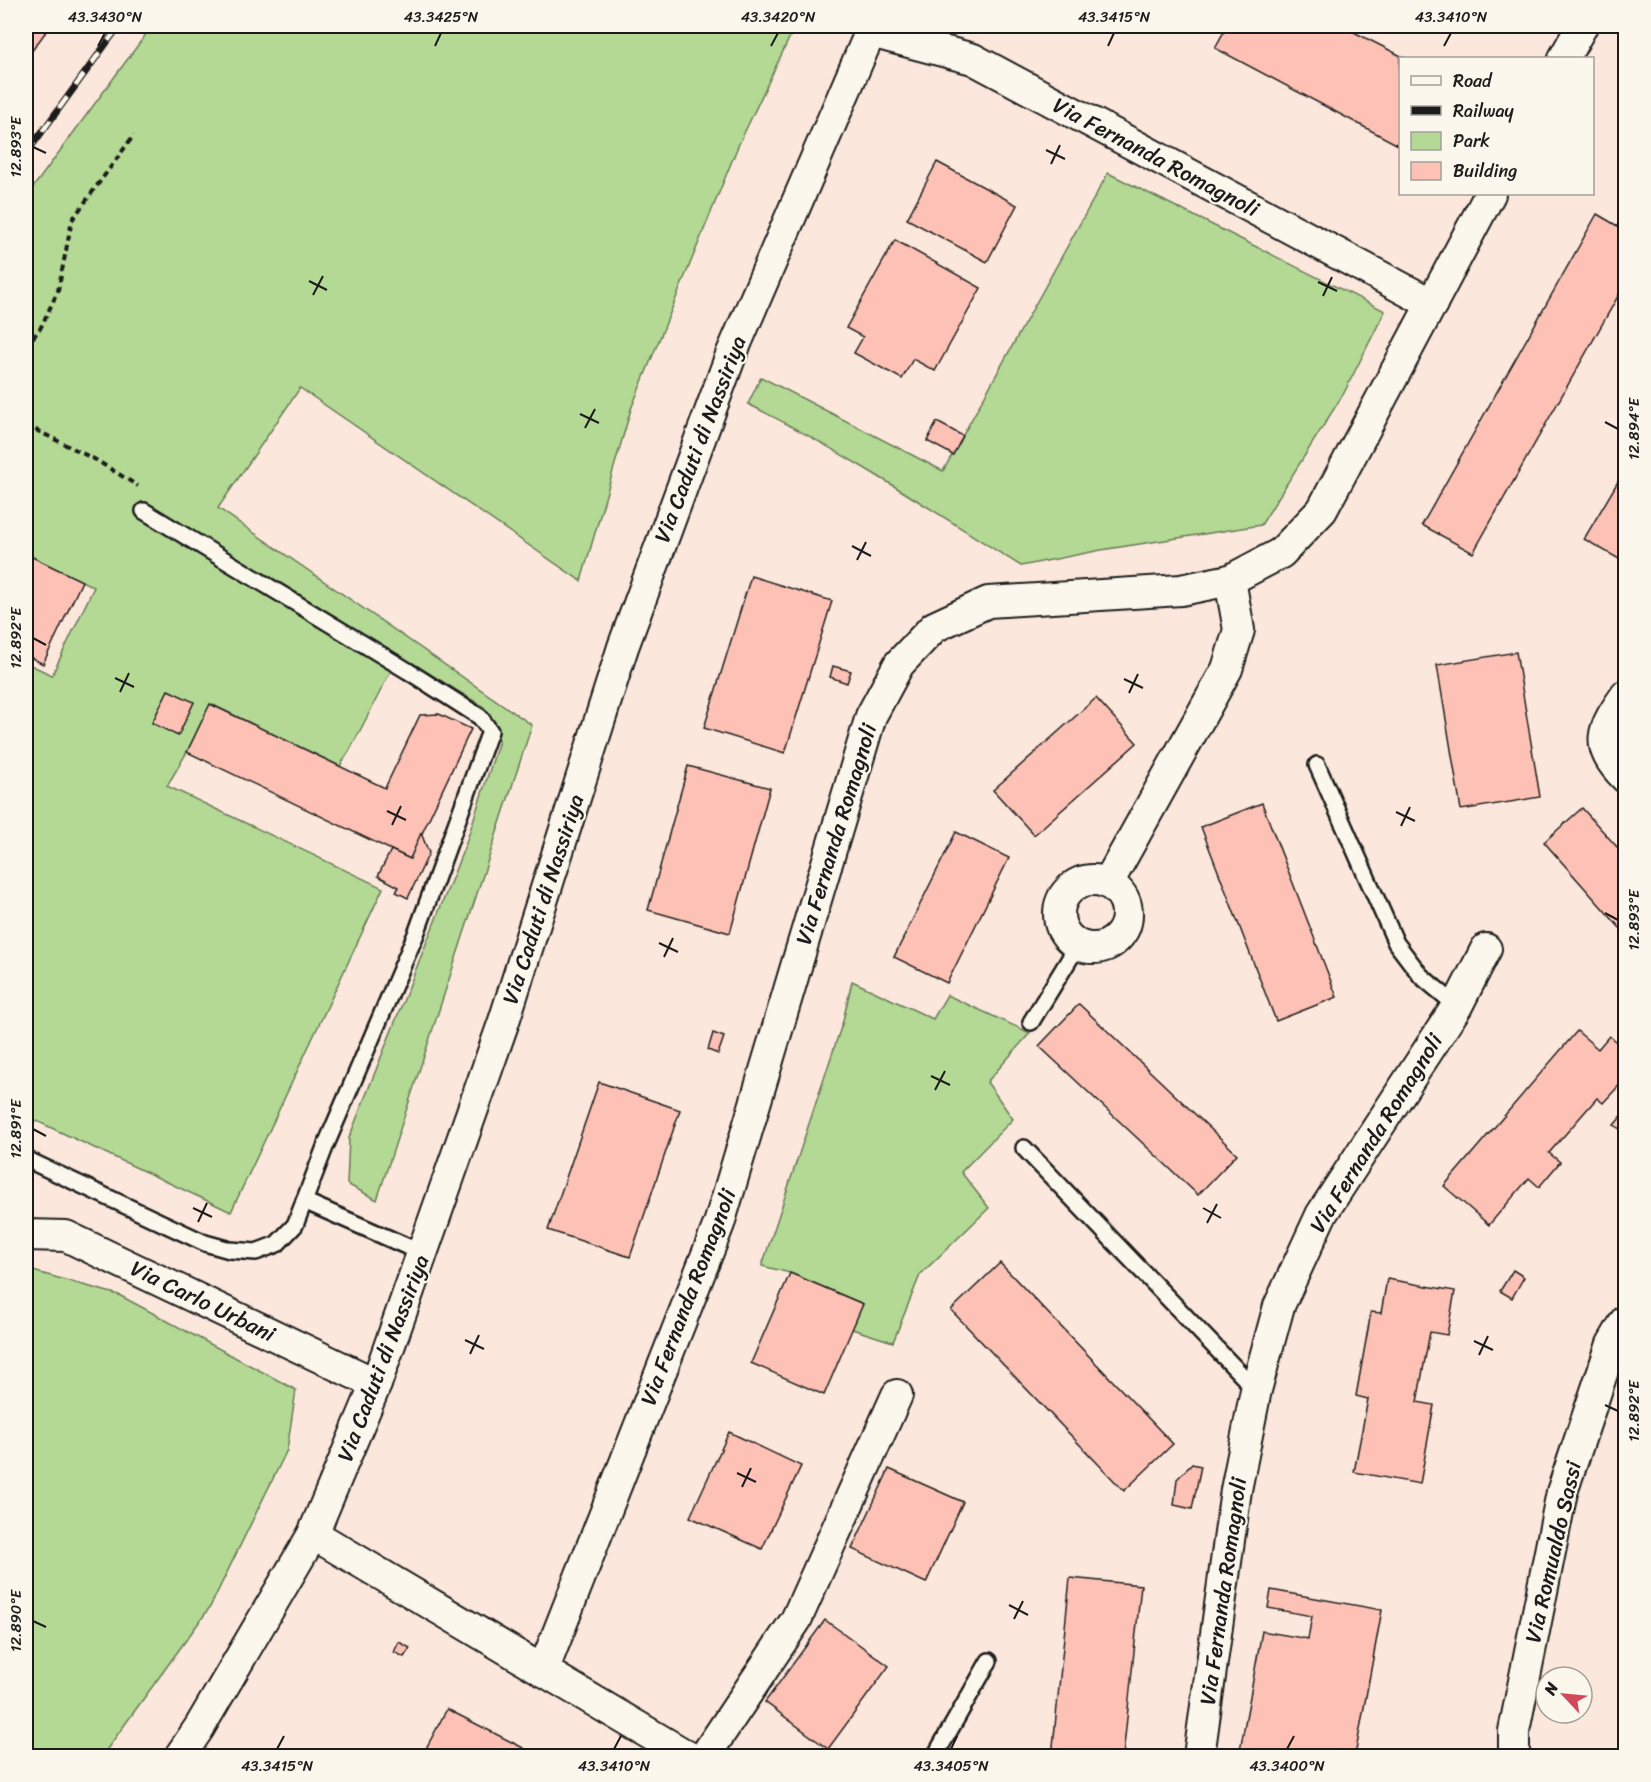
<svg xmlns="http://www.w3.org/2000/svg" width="1651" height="1782" font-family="Sriracha,sans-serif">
  <rect width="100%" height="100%" fill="#fce7dc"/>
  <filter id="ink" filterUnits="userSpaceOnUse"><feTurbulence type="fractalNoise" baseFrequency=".0167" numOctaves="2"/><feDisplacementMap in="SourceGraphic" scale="12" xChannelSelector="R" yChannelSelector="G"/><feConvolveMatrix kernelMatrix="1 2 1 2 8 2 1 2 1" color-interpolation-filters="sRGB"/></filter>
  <g filter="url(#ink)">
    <g fill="#b3d994" stroke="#687a58" stroke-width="1.5">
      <polygon points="152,26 795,26 738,146 631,409 581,581 300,388 218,508 532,725 377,1200 347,1184 349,1138 466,843 499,741 484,707 399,655 350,750 340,766 211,704 187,752 167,786 383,888 231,1212 26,1116 26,663 52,675 94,587 26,554 26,197"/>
      <path d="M 1108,173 L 1385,311 L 1344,393 L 1261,525 L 1101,550 L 1021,566 C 932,510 843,451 748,404 L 761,377 L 943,471 Z"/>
      <polygon points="852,981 933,1019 947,995 1030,1033 987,1082 1013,1119 961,1172 989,1208 920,1275 893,1342 852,1329 863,1304 790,1273 762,1266 843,1021"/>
      <polygon points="26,1269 119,1295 296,1390 287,1450 210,1607 102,1756 26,1756"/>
    </g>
    <g fill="#fdc2b5" stroke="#1c1c1c" stroke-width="1.5">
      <polygon points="26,26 50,26 26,59"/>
      <polygon points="1227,26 1342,26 1405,58 1400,58 1400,146 1215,48"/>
      <polygon points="937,162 1017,205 987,262 907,219"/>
      <polygon points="1597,214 1626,231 1626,282 1473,553 1422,525"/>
      <polygon points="895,240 981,288 935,371 913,359 902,379 854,353 863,337 846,328"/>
      <polygon points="937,422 963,436 953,455 927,441"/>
      <polygon points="1626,468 1626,563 1584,539"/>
      <polygon points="26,554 82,581 43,664 26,655"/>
      <polygon points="751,576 832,601 785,753 704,728"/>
      <polygon points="1516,652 1540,797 1461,810 1437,665"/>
      <polygon points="833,666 851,671 847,683 830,677"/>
      <polygon points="168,690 194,702 178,736 152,723"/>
      <polygon points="1096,698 1137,743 1034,835 993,790"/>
      <polygon points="210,704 385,788 420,715 439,714 471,729 410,859 187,752"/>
      <polygon points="688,766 770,788 730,933 648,910"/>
      <polygon points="1262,803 1337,997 1276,1021 1201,827"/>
      <polygon points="1582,808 1626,857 1626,923 1620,928 1544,842"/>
      <polygon points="956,832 1009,858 947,983 894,957"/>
      <polygon points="421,833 429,853 408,898 396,892 399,887 378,876 391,850 410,859"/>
      <polygon points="1079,1004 1237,1154 1198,1195 1039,1046"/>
      <polygon points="1577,1031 1598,1049 1609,1036 1626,1050 1626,1078 1603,1103 1597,1098 1549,1153 1560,1162 1539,1187 1529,1178 1489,1225 1444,1186"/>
      <polygon points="713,1033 724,1037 718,1054 708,1050"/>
      <polygon points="599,1082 680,1110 630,1257 548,1230"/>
      <polygon points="1626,1111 1626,1128 1623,1131 1614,1125"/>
      <polygon points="1000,1263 1173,1444 1124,1491 951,1310"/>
      <polygon points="1513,1270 1524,1277 1512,1298 1500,1291"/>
      <polygon points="790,1273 863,1304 824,1395 751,1363"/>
      <polygon points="1387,1279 1455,1291 1447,1335 1430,1332 1417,1402 1434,1405 1420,1484 1354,1472 1368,1399 1356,1396 1371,1312 1381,1313"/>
      <polygon points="729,1432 801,1466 762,1549 690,1517"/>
      <polygon points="1192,1464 1201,1466 1192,1509 1174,1505 1177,1479"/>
      <polygon points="889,1469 963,1502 926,1583 852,1549"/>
      <polygon points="1070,1578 1141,1585 1123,1756 1052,1756"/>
      <polygon points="1271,1590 1382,1610 1355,1756 1239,1756 1262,1631 1308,1639 1312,1616 1268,1608"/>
      <polygon points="825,1620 889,1666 828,1749 765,1702"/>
      <polygon points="399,1642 410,1648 404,1657 394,1652"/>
      <polygon points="447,1709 533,1753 539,1756 422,1756"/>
    </g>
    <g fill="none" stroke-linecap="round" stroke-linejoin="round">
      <g stroke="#1c1c1c" stroke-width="20">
        <g id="lane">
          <polyline points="1317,765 1396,943 1421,976 1457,1006"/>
          <polyline points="1031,1022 1078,945"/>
          <polyline points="1024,1148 1256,1390"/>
          <polyline points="26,1159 205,1243 230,1250 256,1252 277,1244 295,1225 325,1147 416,934 490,731 480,717 408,671 144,511"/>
          <polyline points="304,1201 422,1253"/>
          <polyline points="935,1756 989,1661"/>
        </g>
      </g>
      <g stroke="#1c1c1c" stroke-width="34">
        <g id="street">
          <polyline points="871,32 973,59 1432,304"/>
          <polyline points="1564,58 1582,26"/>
          <path d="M 1626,695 C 1602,729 1593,745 1626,778"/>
          <circle cx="1093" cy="914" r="34"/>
          <polyline points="1108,883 1227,669 1239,630 1230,580"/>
          <polyline points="26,1235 66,1236 376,1384"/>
          <polyline points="313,1534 687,1756"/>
          <polyline points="543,1671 719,1224 871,716 899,664 934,627 988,602 1181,590 1230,580 1281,553 1322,510 1490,194"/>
          <polyline points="180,1756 199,1728 313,1534 376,1384 504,1021 623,647 731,355 873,26"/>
          <polyline points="705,1756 796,1620 897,1395"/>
          <polyline points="1199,1756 1236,1490 1256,1390 1279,1306 1321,1215 1457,1006 1486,949"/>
          <polyline points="1514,1756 1514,1731 1562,1492 1612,1344 1626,1320"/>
        </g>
      </g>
      <g stroke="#1c1c1c" stroke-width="4" stroke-dasharray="6 4.5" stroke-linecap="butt">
        <polyline points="26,346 40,329 58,291 72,220 134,135"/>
        <polyline points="26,425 96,460 138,486"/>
      </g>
      <use href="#lane" stroke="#fbf7ec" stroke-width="15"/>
      <use href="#street" stroke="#fbf7ec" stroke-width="30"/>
      <g stroke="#1c1c1c" stroke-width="7">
        <polyline id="rail" points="26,154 119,26"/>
      </g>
      <use href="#rail" stroke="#fbf7ec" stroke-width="4.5" stroke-dasharray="14" stroke-linecap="butt"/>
    </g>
  </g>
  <path fill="none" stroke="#1c1c1c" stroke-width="2" d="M 98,46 L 105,33M 435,46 L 441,33M 771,46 L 778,33M 1108,46 L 1114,33M 1444,46 L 1451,33M 33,147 L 46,153M 1046,150 L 1065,159M 1051,164 L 1060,145M 309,281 L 327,290M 1318,282 L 1337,291M 313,295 L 323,276M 1323,296 L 1332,277M 580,414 L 599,423M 1605,422 L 1618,429M 585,428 L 595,409M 852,546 L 871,556M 857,560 L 866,542M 33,638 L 46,645M 115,678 L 134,687M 1124,679 L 1143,688M 120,692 L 129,673M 1129,693 L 1138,674M 387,811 L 406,820M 1396,812 L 1415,821M 392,825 L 401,806M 1401,826 L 1410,807M 1605,913 L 1618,920M 659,943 L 678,952M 664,957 L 673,938M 931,1076 L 950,1085M 935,1090 L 945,1071M 33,1129 L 46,1136M 193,1208 L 212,1217M 1203,1208 L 1221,1218M 198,1222 L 207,1203M 1207,1223 L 1217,1204M 465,1340 L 484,1349M 1474,1341 L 1493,1350M 470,1354 L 479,1335M 1479,1355 L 1488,1336M 1605,1405 L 1618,1411M 737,1473 L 756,1482M 742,1487 L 751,1468M 1009,1605 L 1028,1615M 1014,1619 L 1023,1601M 33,1621 L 46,1627M 277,1749 L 284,1736M 614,1749 L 621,1736M 951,1749 L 957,1736M 1287,1749 L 1294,1736"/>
  <g text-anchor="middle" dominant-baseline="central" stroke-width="4.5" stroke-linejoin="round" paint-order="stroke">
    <g font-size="22" fill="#1c1c1c" stroke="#fbf7ec">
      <text transform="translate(1156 157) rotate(28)">Via Fernanda Romagnoli</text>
      <text transform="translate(700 439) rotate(-69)">Via Caduti di Nassiriya</text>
      <text transform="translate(836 834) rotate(-73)">Via Fernanda Romagnoli</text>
      <text transform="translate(543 899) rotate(-72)">Via Caduti di Nassiriya</text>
      <text transform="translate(1376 1133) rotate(-58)">Via Fernanda Romagnoli</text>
      <text transform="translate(688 1297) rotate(-69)">Via Fernanda Romagnoli</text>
      <text transform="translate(203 1301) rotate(26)">Via Carlo Urbani</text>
      <text transform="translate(383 1358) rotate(-69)">Via Caduti di Nassiriya</text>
      <text transform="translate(1553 1552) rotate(-77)">Via Romualdo Sassi</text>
      <text transform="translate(1223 1591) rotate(-82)">Via Fernanda Romagnoli</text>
    </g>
  </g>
  <rect width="1651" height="1782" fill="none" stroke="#fbf7ec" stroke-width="66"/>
  <rect x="1399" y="57" width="195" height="138" fill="#fbf7ec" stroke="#a29f99" stroke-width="1.5"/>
  <rect x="1411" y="76" width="30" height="9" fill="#fbf7ec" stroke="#a29f99" stroke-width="1.5"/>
  <text x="1453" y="87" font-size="18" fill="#1c1c1c">Road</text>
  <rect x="1411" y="106" width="30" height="9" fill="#1c1c1c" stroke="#a29f99" stroke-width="1.5"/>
  <text x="1453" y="117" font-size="18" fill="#1c1c1c">Railway</text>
  <rect x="1411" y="132" width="30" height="18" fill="#b3d994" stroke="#a29f99" stroke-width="1.5"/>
  <text x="1453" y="147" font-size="18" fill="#1c1c1c">Park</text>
  <rect x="1411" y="162" width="30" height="18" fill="#fdc2b5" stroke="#a29f99" stroke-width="1.5"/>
  <text x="1453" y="177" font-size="18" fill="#1c1c1c">Building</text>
  <g transform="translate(1564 1695) rotate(296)"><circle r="28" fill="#fbf7ec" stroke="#a29f99" stroke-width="1.5"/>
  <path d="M0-4.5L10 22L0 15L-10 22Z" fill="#d1495b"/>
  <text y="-9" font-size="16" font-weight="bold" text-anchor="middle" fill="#1c1c1c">N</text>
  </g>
  <rect x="33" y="33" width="1585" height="1716" fill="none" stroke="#1c1c1c" stroke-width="2"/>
  <g font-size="15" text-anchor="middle" fill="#1c1c1c">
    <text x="105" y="22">43.3430°N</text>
    <text x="441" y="22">43.3425°N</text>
    <text x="778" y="22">43.3420°N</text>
    <text x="1114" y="22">43.3415°N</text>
    <text x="1451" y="22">43.3410°N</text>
    <text transform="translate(16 147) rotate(-90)" y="5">12.893°E</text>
    <text transform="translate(1634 429) rotate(-90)" y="5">12.894°E</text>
    <text transform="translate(16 638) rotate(-90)" y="5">12.892°E</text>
    <text transform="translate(1634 920) rotate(-90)" y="5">12.893°E</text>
    <text transform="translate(16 1129) rotate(-90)" y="5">12.891°E</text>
    <text transform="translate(1634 1411) rotate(-90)" y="5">12.892°E</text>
    <text transform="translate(16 1621) rotate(-90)" y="5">12.890°E</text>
    <text x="277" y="1771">43.3415°N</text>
    <text x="614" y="1771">43.3410°N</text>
    <text x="951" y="1771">43.3405°N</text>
    <text x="1287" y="1771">43.3400°N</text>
  </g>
</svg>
